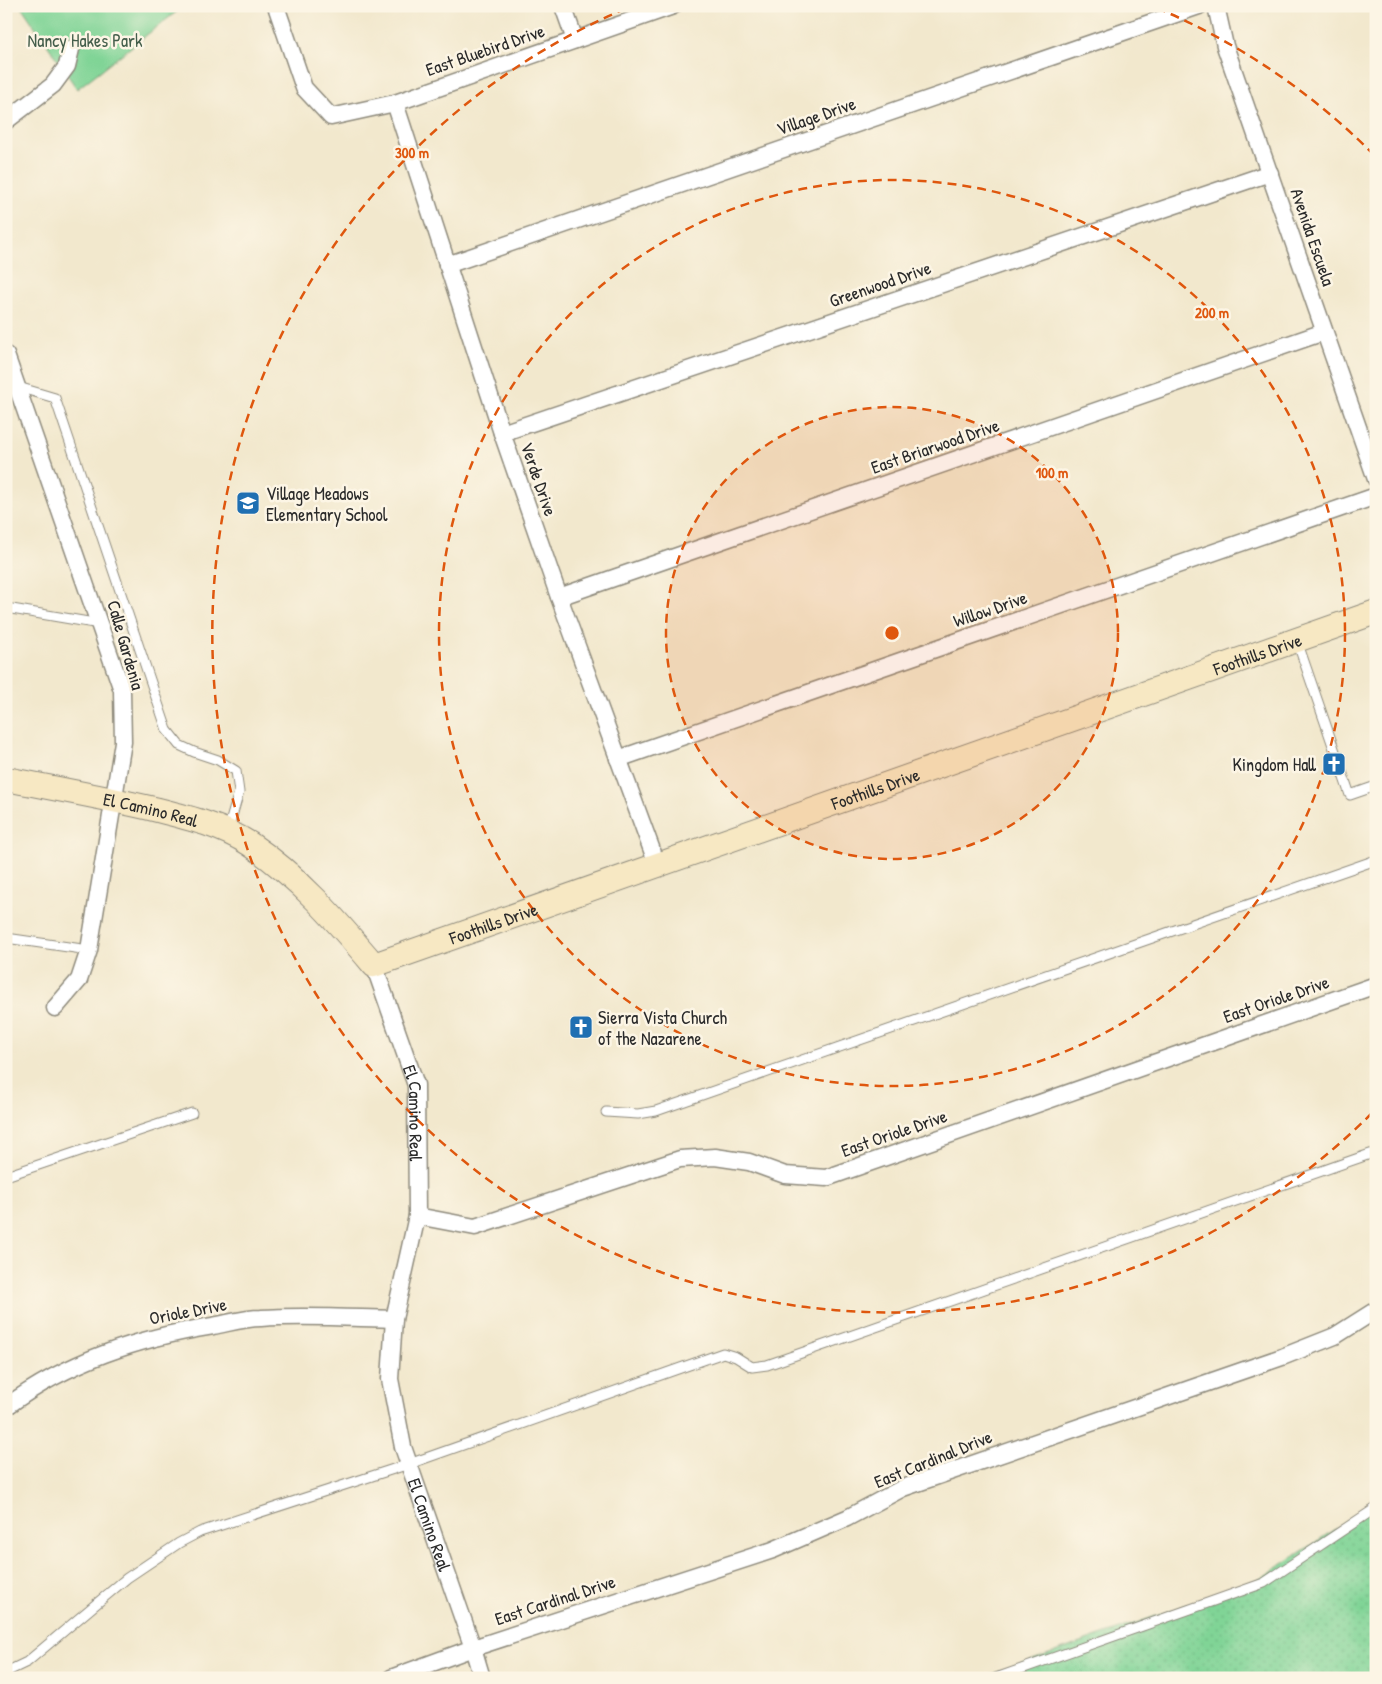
<svg xmlns="http://www.w3.org/2000/svg" width="1382" height="1684" font-family="'Patrick Hand',sans-serif">
  <defs>
    <pattern id="grass-dots" width="8" height="8" patternUnits="userSpaceOnUse" patternTransform="scale(1.25)"><rect width="8" height="8" fill="#80d496"/><path d="M2 2h.1M6 6h.1" fill="none" stroke="#6fb681" stroke-width="1.8" stroke-linecap="round"/></pattern>
  </defs>
  <rect width="100%" height="100%" fill="#fcf5e5"/>
  <filter id="ink" filterUnits="userSpaceOnUse"><feTurbulence type="fractalNoise" baseFrequency=".02" numOctaves="2"/><feDisplacementMap in="SourceGraphic" scale="10" xChannelSelector="R" yChannelSelector="G"/><feConvolveMatrix kernelMatrix="1 2 1 2 8 2 1 2 1" color-interpolation-filters="sRGB"/></filter>
  <filter id="wash" filterUnits="userSpaceOnUse"><feTurbulence type="fractalNoise" baseFrequency=".0096" numOctaves="4" result="noise"/><feDisplacementMap in="SourceGraphic" scale="20" xChannelSelector="R" yChannelSelector="G"/><feGaussianBlur stdDeviation="1.12" result="paint"/><feColorMatrix in="noise" values="0 0 0 0 0 0 0 0 0 0 0 0 0 0 0 0 0 1.4 0 .05"/><feComposite in="paint" operator="in"/></filter>
  <g filter="url(#wash)">
    <rect width="100%" height="100%" fill="#f2e8cd"/>
    <polygon fill="url(#grass-dots)" stroke="#568060" points="1376,1502 1376,1678 982,1678 1260,1579"/>
    <polygon fill="#80d496" stroke="#568060" points="21,6 184,6 77,89"/>
    <g fill="none" stroke-linecap="round" stroke-linejoin="round">
      <polyline stroke="#69a1d8" stroke-width="4.5" points="1371,1678 1376,1676"/>
    </g>
  </g>
  <g filter="url(#ink)">
    <g fill="none" stroke-linecap="round" stroke-linejoin="round">
      <g stroke="#8e8a7c" stroke-width="11">
        <g id="lane">
          <polyline points="18,387 55,398 167,730 179,745 194,752 218,760 236,771 239,792 228,830"/>
          <polyline points="6,608 100,624"/>
          <polyline points="1297,641 1350,795 1376,786"/>
          <polyline points="6,938 89,950"/>
          <polyline points="606,1112 638,1114 656,1111 1376,860"/>
          <polyline points="6,1176 192,1113"/>
          <polyline points="6,1672 27,1662 127,1578 179,1543 200,1532 409,1464 723,1353 736,1357 752,1367 767,1365 1376,1152"/>
          <polyline points="996,1678 1264,1583 1376,1508"/>
        </g>
      </g>
      <g stroke="#8e8a7c" stroke-width="19">
        <g id="street">
          <polyline points="276,6 304,88 331,117 395,103 673,6"/>
          <polyline points="563,6 575,40"/>
          <polyline points="1216,6 1225,46 1376,479"/>
          <polyline points="395,103 502,433 559,597 657,864"/>
          <polyline points="6,121 53,85 67,66 71,49"/>
          <polyline points="447,265 1199,6"/>
          <polyline points="6,355 122,690 123,742 89,950 79,980 55,1008"/>
          <polyline points="502,433 1270,173"/>
          <polyline points="559,597 1324,332"/>
          <polyline points="618,759 1376,496"/>
          <path id="s1" d="M 374,965 L 416,1085 L 417,1216 L 394,1319 L 390,1379 L 403,1447 L 473,1648 L 482,1678"/>
          <polyline points="417,1216 475,1227 680,1159 715,1157 749,1162 785,1175 826,1178 1376,985"/>
          <path d="M 6,1407 C 68,1361 138,1338 213,1326 C 229,1323 245,1318 261,1318 C 305,1315 350,1318 394,1319"/>
          <polyline points="391,1678 473,1648 773,1550 847,1518 903,1488 1282,1357 1335,1336 1376,1310"/>
        </g>
      </g>
      <g stroke="#8e8a7c" stroke-width="26">
        <g id="secondary">
          <path id="s2" d="M 6,779 C 57,789 108,798 158,810 C 190,818 222,826 250,844 C 299,877 336,920 374,965 L 1376,612"/>
        </g>
      </g>
      <use href="#lane" stroke="#fff" stroke-width="9"/>
      <use href="#street" stroke="#fff" stroke-width="16"/>
      <use href="#secondary" stroke="#f7e8c3" stroke-width="24"/>
    </g>
  </g>
  <circle cx="892" cy="633" r="226" fill="#df570e" fill-opacity=".12"/>
  <g fill="none" stroke="#df570e" stroke-width="2.5" stroke-dasharray="9 6">
    <circle cx="892" cy="633" r="226"/>
    <circle cx="892" cy="633" r="453"/>
    <path d="M1372 1113A679 679 0 1 1 627 8M1157 8A679 679 0 0 1 1372 153"/>
  </g>
  <defs>
    <g id="school-square" transform="scale(1.25)"><rect x="-9" y="-9" width="18" height="18" rx="4" fill="#1f6fb2" stroke="#fcf5e5"/><path d="M0-5L7-2L0 1L-7-2ZM-4 1L0 2.5L4 1V4Q0 6-4 4Z" fill="#fff"/></g>
    <g id="church-square" transform="scale(1.25)"><rect x="-9" y="-9" width="18" height="18" rx="4" fill="#1f6fb2" stroke="#fcf5e5"/><path d="M-1.2-6h2.4v3.5h3.3v2.4h-3.3V6h-2.4V-.1h-3.3v-2.4h3.3Z" fill="#fff"/></g>
  </defs>
  <g fill-rule="evenodd">
    <use href="#school-square" x="248" y="503"/>
    <use href="#church-square" x="1334" y="764"/>
    <use href="#church-square" x="581" y="1027"/>
  </g>
  <g text-anchor="middle" dominant-baseline="central" stroke-width="5" stroke-linejoin="round" paint-order="stroke">
    <g font-size="18" fill="#445e4b" stroke="#fcf5e5">
      <text x="85" y="40">Nancy Hakes Park</text>
    </g>
    <g font-size="18" fill="#2b2b2b" stroke="#fcf5e5">
      <text transform="translate(485 50) rotate(-19)">East Bluebird Drive</text>
      <text transform="translate(816 116) rotate(-19)">Village Drive</text>
      <text transform="translate(1313 237) rotate(71)">Avenida Escuela</text>
      <text transform="translate(880 284) rotate(-19)">Greenwood Drive</text>
      <text transform="translate(935 446) rotate(-19)">East Briarwood Drive</text>
      <text transform="translate(539 479) rotate(71)">Verde Drive</text>
      <text transform="translate(990 609) rotate(-19)">Willow Drive</text>
      <text transform="translate(126 645) rotate(74)">Calle Gardenia</text>
      <text stroke="none"><textPath href="#s2" startOffset="1364">Foothills Drive</textPath></text>
      <text stroke="none"><textPath href="#s2" startOffset="959">Foothills Drive</textPath></text>
      <text stroke="none"><textPath href="#s2" startOffset="148">El Camino Real</textPath></text>
      <text stroke="none"><textPath href="#s2" startOffset="554">Foothills Drive</textPath></text>
      <text transform="translate(1276 999) rotate(-19)">East Oriole Drive</text>
      <text stroke="none"><textPath href="#s1" startOffset="155">El Camino Real</textPath></text>
      <text transform="translate(894 1133) rotate(-19)">East Oriole Drive</text>
      <text transform="translate(188 1311) rotate(-11)">Oriole Drive</text>
      <text transform="translate(933 1459) rotate(-22)">East Cardinal Drive</text>
      <text stroke="none"><textPath href="#s1" startOffset="575">El Camino Real</textPath></text>
      <text transform="translate(555 1600) rotate(-18)">East Cardinal Drive</text>
    </g>
    <g font-size="18" fill="#2b2b2b" stroke="#fcf5e5" text-anchor="start">
      <text x="266" y="493">Village Meadows<tspan x="266" dy="21">Elementary School</tspan></text>
      <text x="1316" y="764" text-anchor="end">Kingdom Hall</text>
      <text x="598" y="1017">Sierra Vista Church<tspan x="598" dy="21">of the Nazarene</tspan></text>
    </g>
  </g>
  <circle cx="892" cy="633" r="8" fill="#df570e" stroke="#fcf5e5" stroke-width="2.5"/>
  <g font-size="15" text-anchor="middle" font-weight="bold" fill="#df570e" stroke="#fcf5e5" stroke-width="5" stroke-linejoin="round" paint-order="stroke">
    <text x="412" y="158">300 m</text>
    <text x="1212" y="318">200 m</text>
    <text x="1052" y="478">100 m</text>
  </g>
  <rect width="1382" height="1684" fill="none" stroke="#fcf5e5" stroke-width="25"/>
</svg>
